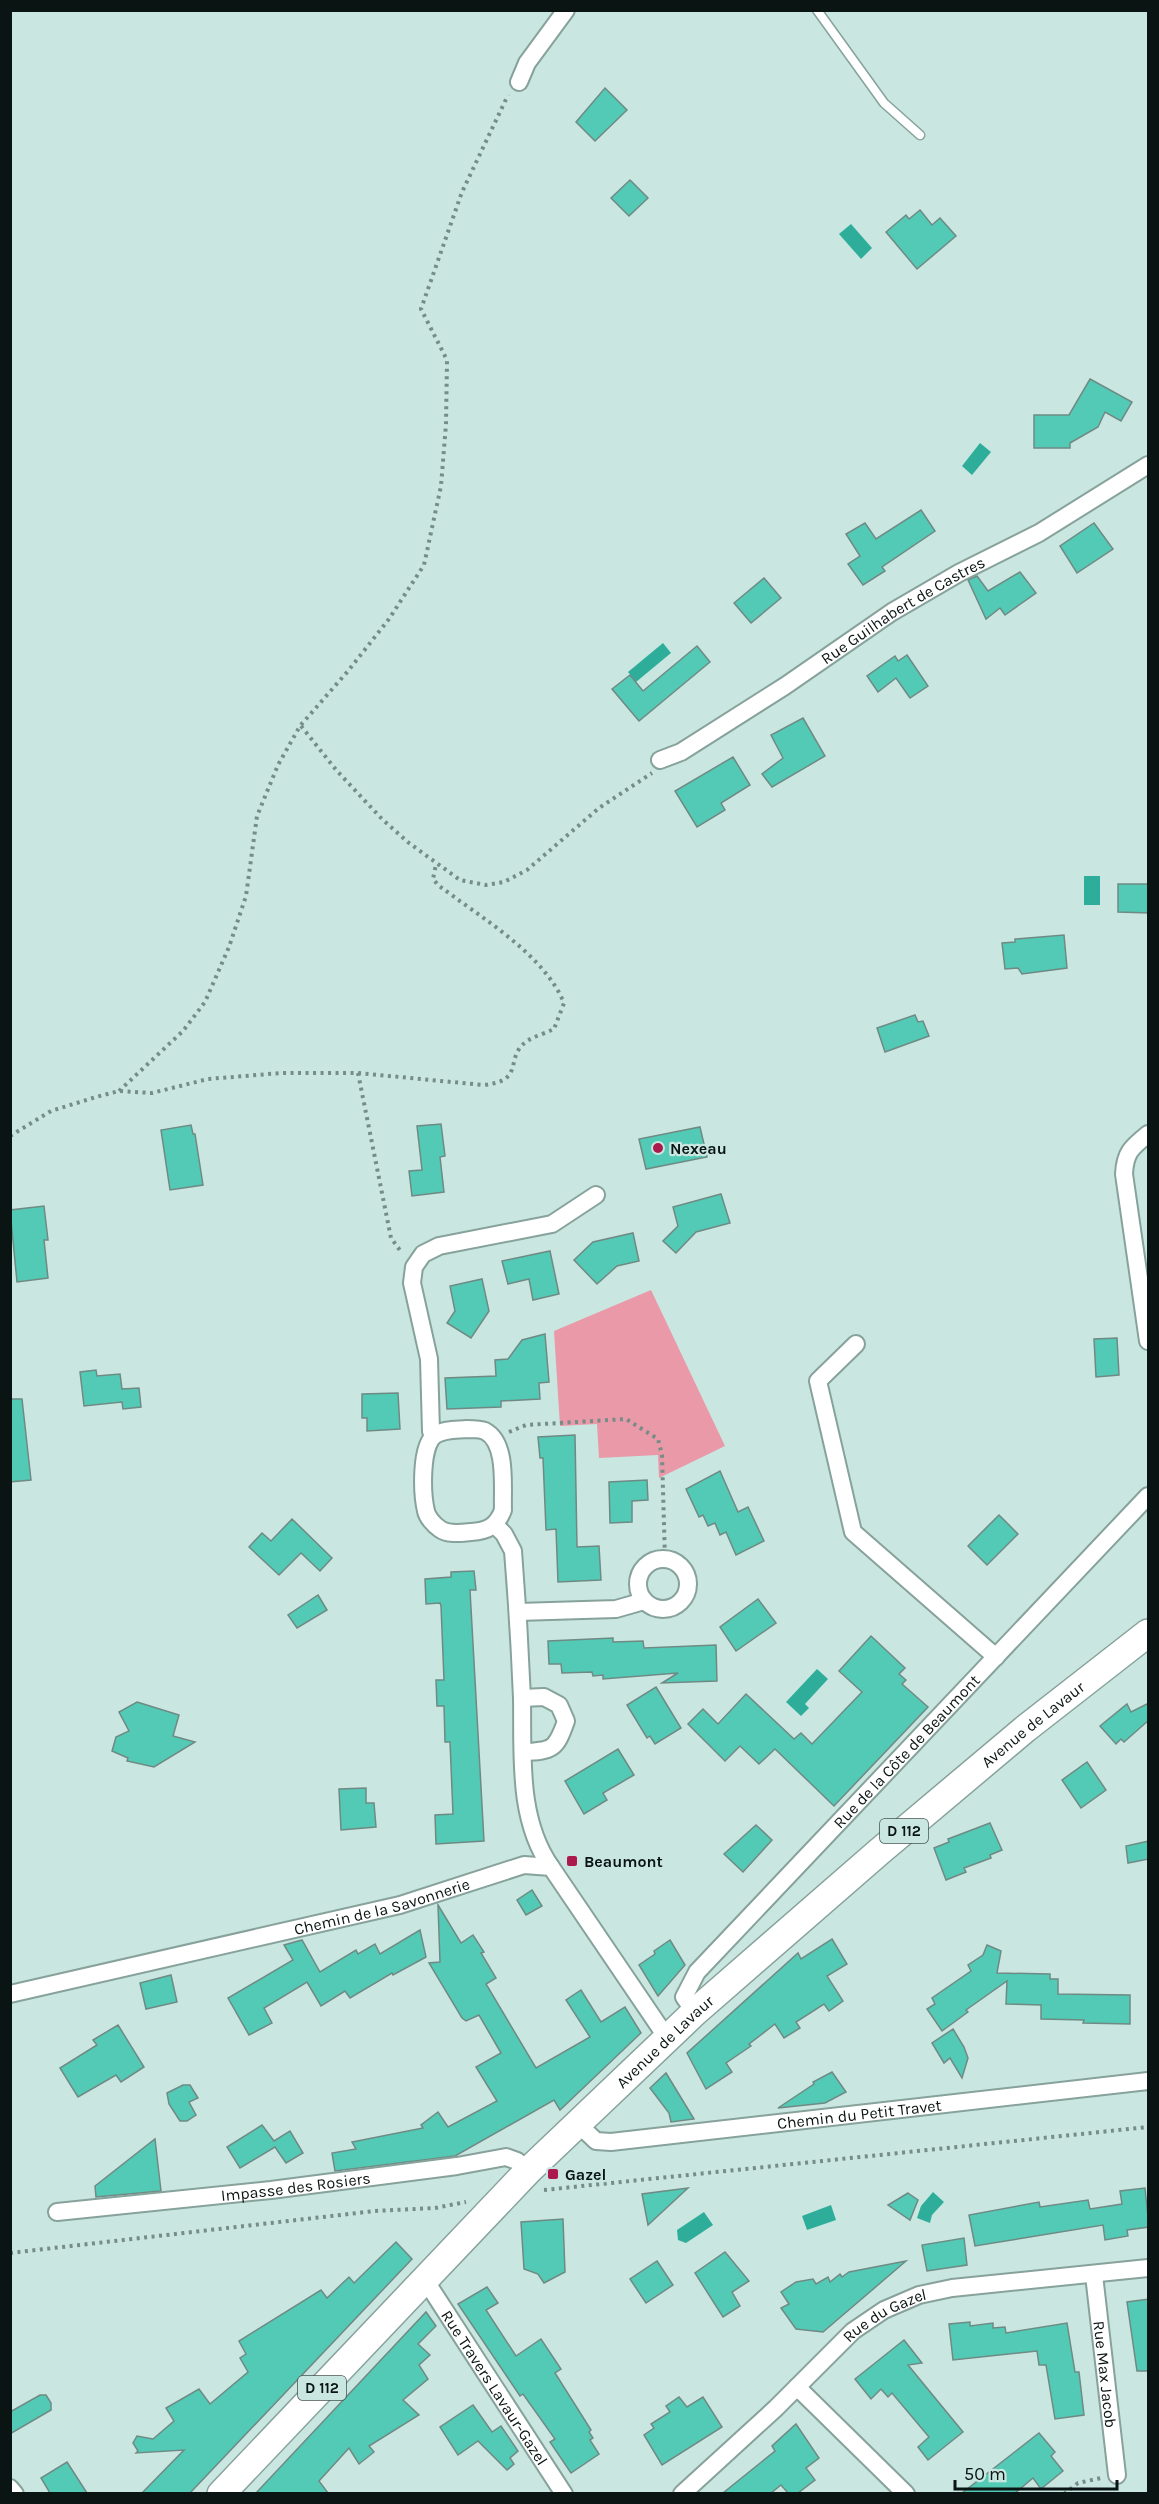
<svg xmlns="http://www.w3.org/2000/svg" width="1159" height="2504" font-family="Karla,sans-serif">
  <rect width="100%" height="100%" fill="#c9e7e0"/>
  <polygon fill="#ea99a8" points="651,1290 725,1446 659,1478 658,1455 599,1458 597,1424 560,1426 554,1331"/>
  <g fill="#2eae9a">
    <polygon points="851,224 872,248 861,259 839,234"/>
    <polygon points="980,443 991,452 972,475 962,466"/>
    <polygon points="663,643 671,653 636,682 628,672"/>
    <rect x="1084" y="876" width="16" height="29"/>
    <polygon points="817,1669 828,1679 805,1704 809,1708 801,1716 786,1702"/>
    <polygon points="933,2192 944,2202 932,2215 930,2223 917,2218 921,2206"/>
    <polygon points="831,2205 836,2220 807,2230 802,2216"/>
    <polygon points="704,2212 713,2225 686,2243 678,2240 677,2230"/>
  </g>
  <g fill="#52cab5" stroke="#6f8a84" stroke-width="1.5">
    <polygon points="605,88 627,110 595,141 576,122"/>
    <polygon points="630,180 648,198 629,216 611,198"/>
    <polygon points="920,210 932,225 940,218 956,236 917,269 886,232 906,215 909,219"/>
    <polygon points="1090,379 1132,402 1121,421 1105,412 1098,427 1070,443 1070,448 1034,448 1034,415 1069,415"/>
    <polygon points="921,510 935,531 882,567 885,571 863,585 848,564 860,556 846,534 865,523 876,539"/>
    <polygon points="1094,523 1113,549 1077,573 1060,546"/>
    <polygon points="1020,572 1036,593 1005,615 1000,608 986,619 968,580 977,576 988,591"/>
    <polygon points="764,578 781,598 751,623 734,603"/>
    <polygon points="697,646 710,662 639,721 612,689 630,675 643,691"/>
    <polygon points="907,655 928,686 910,698 896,678 878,692 867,676 895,656 898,661"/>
    <polygon points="803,718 825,756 772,787 762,774 783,758 771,735"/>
    <polygon points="733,757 750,785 721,803 725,810 697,827 675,791"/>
    <polygon points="1118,884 1149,884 1149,913 1118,912"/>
    <polygon points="1064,935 1067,968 1022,974 1018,968 1005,969 1002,943 1015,942 1015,939"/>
    <polygon points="915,1015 918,1022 923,1021 929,1036 885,1052 877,1028"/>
    <polygon points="441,1124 445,1156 440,1157 444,1192 412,1196 409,1171 422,1170 417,1126"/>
    <polygon points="191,1125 193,1134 195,1134 203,1185 170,1190 161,1130"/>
    <polygon points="700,1127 707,1157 646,1169 639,1139"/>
    <polygon points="721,1194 730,1223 696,1232 676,1253 663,1241 678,1226 673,1207"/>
    <polygon points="44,1206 48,1240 44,1240 48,1278 17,1282 10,1210"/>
    <polygon points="633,1233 639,1261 617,1266 597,1284 574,1260 593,1242"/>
    <polygon points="550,1251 559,1294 533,1300 529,1279 508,1284 502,1261"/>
    <polygon points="482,1279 489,1311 471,1338 447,1323 455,1311 450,1286"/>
    <polygon points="545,1334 549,1382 539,1383 540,1399 501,1401 501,1407 447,1409 445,1378 496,1376 495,1360 508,1359 522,1340"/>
    <polygon points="1117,1338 1119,1375 1096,1377 1094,1339"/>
    <polygon points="96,1370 97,1376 120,1374 122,1389 139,1388 141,1407 123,1409 122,1402 84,1406 80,1372"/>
    <polygon points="398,1393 400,1429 367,1431 367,1418 362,1418 362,1394"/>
    <polygon points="10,1399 22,1399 31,1480 10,1482"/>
    <polygon points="575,1435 577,1547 599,1546 601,1580 558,1582 556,1529 546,1530 543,1458 540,1458 538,1437"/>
    <polygon points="720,1471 738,1512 748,1507 764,1541 736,1555 726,1532 720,1535 715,1523 708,1526 703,1515 699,1517 686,1489"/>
    <polygon points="647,1480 648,1500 632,1501 632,1522 610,1523 609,1482"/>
    <polygon points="999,1515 1018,1534 987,1565 968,1546"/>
    <polygon points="292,1519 332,1558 320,1571 301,1553 279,1575 249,1547 262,1533 271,1541"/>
    <polygon points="474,1571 476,1590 470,1590 484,1841 436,1844 435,1815 453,1814 450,1742 445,1742 444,1706 437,1706 436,1680 444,1680 441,1606 440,1603 426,1604 425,1579 451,1577 451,1572"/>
    <polygon points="318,1595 327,1610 297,1628 288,1615"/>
    <polygon points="758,1599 776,1623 736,1651 720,1627"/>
    <polygon points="871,1636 905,1668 899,1674 906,1680 902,1684 928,1707 834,1806 775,1749 759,1764 740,1746 725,1761 688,1724 703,1709 718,1724 746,1694 794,1739 801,1733 812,1744 862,1692 839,1671"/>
    <polygon points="613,1638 613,1642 643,1641 644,1648 716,1645 717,1681 662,1683 678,1673 603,1679 603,1675 593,1676 592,1672 562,1673 561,1664 549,1664 548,1641"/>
    <polygon points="656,1687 681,1728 655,1744 650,1736 647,1738 627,1705"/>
    <polygon points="137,1702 179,1715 173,1736 195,1742 154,1767 127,1761 128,1758 112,1751 116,1737 129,1731 119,1712"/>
    <polygon points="1149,1703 1149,1720 1124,1742 1121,1739 1116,1744 1100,1726 1127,1704 1131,1712"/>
    <polygon points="618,1749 634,1775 603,1793 607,1800 584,1814 565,1781"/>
    <polygon points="1087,1762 1106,1790 1081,1808 1062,1780"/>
    <polygon points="366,1788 366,1803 374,1803 376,1827 341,1830 339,1789"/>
    <polygon points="990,1823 1002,1850 990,1855 991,1858 964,1868 966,1872 946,1880 934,1848 949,1842 948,1839"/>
    <polygon points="756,1825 772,1840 743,1872 724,1854"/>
    <polygon points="1149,1841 1149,1859 1128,1863 1126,1846"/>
    <polygon points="532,1890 542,1906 526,1915 517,1900"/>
    <polygon points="438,1905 461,1943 473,1935 484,1952 481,1953 496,1978 486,1984 536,2068 590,2037 566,2000 581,1990 601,2022 625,2007 641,2033 560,2110 554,2100 455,2156 335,2171 332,2153 356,2149 352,2142 423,2128 421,2125 438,2112 448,2127 497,2101 476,2067 501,2053 479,2015 466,2021 462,2018 429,1963 440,1962"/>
    <polygon points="420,1930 426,1957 393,1975 392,1973 350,1998 345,1991 321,2006 307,1982 264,2008 272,2023 249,2035 228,1998 293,1960 284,1945 302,1940 320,1972 356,1950 358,1954 375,1944 380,1954"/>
    <polygon points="832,1939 847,1964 827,1976 843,2001 829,2011 824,2004 796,2022 800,2028 784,2038 775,2024 749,2044 751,2046 726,2063 732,2072 706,2089 687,2053 798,1953 801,1959"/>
    <polygon points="670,1940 685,1965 658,1996 639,1965 655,1954 654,1951"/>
    <polygon points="987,1945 1001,1951 997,1973 1050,1974 1050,1979 1058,1979 1058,1994 1130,1995 1130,2024 1083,2023 1084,2020 1041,2019 1041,2005 1006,2004 1007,1981 966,2010 968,2012 942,2031 927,2009 935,2004 932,1998 971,1971 968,1965 983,1955"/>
    <polygon points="171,1975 177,2002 146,2009 140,1983"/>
    <polygon points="118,2025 144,2067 121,2082 116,2075 78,2097 60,2068 97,2045 93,2040"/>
    <polygon points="953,2029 964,2047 968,2058 962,2078 950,2058 944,2063 932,2043"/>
    <polygon points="832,2072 846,2092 825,2103 778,2108 814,2084 813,2082"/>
    <polygon points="666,2073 694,2119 671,2122 669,2113 650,2088"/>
    <polygon points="183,2085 190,2085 198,2098 189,2102 196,2115 187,2121 180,2121 169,2104 167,2093"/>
    <polygon points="262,2125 274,2141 290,2131 303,2153 286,2163 275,2147 240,2168 227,2147"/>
    <polygon points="155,2139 161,2191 96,2197 95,2186"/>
    <polygon points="688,2188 648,2225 642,2194"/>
    <polygon points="1145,2188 1149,2227 1127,2230 1128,2236 1105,2240 1103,2225 975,2246 969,2215 1039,2202 1040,2207 1088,2200 1090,2209 1122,2204 1120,2191"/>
    <polygon points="908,2193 918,2200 910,2220 888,2205"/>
    <polygon points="563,2219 565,2272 544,2283 538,2274 524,2269 521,2222"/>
    <polygon points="964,2238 967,2265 927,2271 922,2245"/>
    <polygon points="396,2242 412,2259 190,2493 142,2493 184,2450 136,2453 138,2451 133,2443 137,2436 153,2439 174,2421 166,2408 199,2389 210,2404 248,2372 240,2358 246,2354 239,2341 321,2290 327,2298 349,2277 354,2283"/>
    <polygon points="725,2252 749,2281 732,2292 740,2306 723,2317 695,2273"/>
    <polygon points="657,2261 673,2285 646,2303 630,2279"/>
    <polygon points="906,2261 823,2332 796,2329 781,2308 789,2304 781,2292 796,2282 813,2279 816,2284 828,2277 830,2282 840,2274 842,2277 849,2272"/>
    <polygon points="487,2287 498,2303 486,2310 516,2356 541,2339 561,2369 555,2373 591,2430 589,2432 593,2438 590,2440 599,2454 571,2473 550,2442 555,2439 523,2394 520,2396 458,2304"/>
    <polygon points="1149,2299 1149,2371 1137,2371 1127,2302"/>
    <polygon points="426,2312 436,2326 418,2344 430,2355 419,2365 428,2379 403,2400 419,2415 369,2446 374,2452 359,2464 349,2448 319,2481 328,2493 256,2493"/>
    <polygon points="970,2322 970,2326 993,2323 993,2328 1005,2327 1006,2333 1067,2323 1075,2372 1079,2372 1084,2415 1055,2419 1046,2365 1039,2365 1037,2351 953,2360 949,2324"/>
    <polygon points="904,2340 922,2363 908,2365 963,2432 928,2460 918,2447 929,2437 892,2393 888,2397 881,2389 871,2399 855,2379"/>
    <polygon points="40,2395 46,2395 51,2403 51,2410 10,2434 10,2412"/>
    <polygon points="679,2397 687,2407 703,2397 722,2427 662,2465 644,2435 654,2428 651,2424 670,2412 666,2406"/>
    <polygon points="473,2405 492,2432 501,2426 518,2451 510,2458 514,2464 507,2470 478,2441 458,2455 440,2427"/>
    <polygon points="796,2424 819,2458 806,2468 815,2480 798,2493 788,2493 781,2485 771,2493 723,2493 775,2451 772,2446"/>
    <polygon points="1039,2433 1055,2452 1051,2456 1063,2471 1041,2489 1033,2478 1015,2493 962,2493"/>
    <polygon points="67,2462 87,2493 50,2493 41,2478"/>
  </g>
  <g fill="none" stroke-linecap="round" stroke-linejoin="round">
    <g stroke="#86a29b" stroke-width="11">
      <polyline id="lane" points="817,10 884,103 920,135"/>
    </g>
    <g stroke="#86a29b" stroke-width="20">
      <g id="street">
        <polyline points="519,82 527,63 566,10"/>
        <path id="s1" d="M 660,760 L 681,752 L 785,686 L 892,612 L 959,573 L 1039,533 L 1148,465"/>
        <path d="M 1148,1134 C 1132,1147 1125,1152 1124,1174 L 1148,1341"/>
        <polyline points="856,1344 818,1381 853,1532 996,1657"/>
        <path d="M 467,1429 C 473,1429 480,1429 485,1431 C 508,1443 502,1488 503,1510 C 497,1526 488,1531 471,1532 C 461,1533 448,1535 440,1529 C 434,1525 427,1517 426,1511 C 422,1494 420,1446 435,1435 C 444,1429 456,1430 467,1429 Z"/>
        <polyline points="433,1436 431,1431 429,1359 412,1283 414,1267 423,1254 439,1246 552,1224 596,1195"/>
        <path d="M 495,1525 L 504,1534 L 513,1551 C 517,1600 520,1649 522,1698 C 523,1754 517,1819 551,1867"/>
        <circle cx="663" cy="1584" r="25"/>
        <polyline points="518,1612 616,1609 644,1601"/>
        <path d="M 522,1698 L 544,1697 L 559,1705 L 566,1721 C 556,1750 552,1751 523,1752"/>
        <path id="s2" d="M 10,1994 L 400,1905 L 524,1865 L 551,1867 L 667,2038"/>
        <path id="s3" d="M 695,2012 L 684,1997 L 697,1972 L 1148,1496"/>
        <path id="s4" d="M 577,2123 L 596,2141 L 611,2142 L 1148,2081"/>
        <path id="s5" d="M 57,2212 L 271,2190 L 457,2166 L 506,2157 L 517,2161 L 528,2171"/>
        <path id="s6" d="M 1094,2275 L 1117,2475"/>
        <path id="s7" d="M 423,2282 L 431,2289 L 564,2494"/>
        <polyline points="797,2387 906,2494"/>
        <polyline points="10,2488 15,2494"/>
        <path id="s8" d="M 682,2494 L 776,2408 L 853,2331 L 884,2310 L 919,2295 L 952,2288 L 1148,2268"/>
      </g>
    </g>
    <g stroke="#86a29b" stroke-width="30">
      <g id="primary">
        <path id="s9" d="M 221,2494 L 528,2171 L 695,2012 L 880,1851 L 1025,1729 L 1148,1633"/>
      </g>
    </g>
    <g stroke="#768c87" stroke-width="4" stroke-dasharray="3 4.5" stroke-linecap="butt">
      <polyline points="301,726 337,771 382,819 409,843 460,880 486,885 504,882 527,870 599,808 652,773"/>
      <polyline points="358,1073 391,1238 402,1253"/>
      <polyline points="119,1091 183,1031 205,1002 229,947 246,896 257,816 278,765 300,726 348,671 389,619 424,565 441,486 446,424 447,360 421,309 462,192 508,95"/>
      <path d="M 10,1136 L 51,1111 L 96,1097 L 119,1091 L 152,1093 L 208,1079 L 281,1073 L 358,1073 L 483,1085 C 527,1081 503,1058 527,1041 C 535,1036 546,1033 554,1029 L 564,1003 C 544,954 480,917 438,885 L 433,879 L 436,864"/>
      <polyline points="509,1432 526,1425 626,1419 658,1439 662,1455 665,1559"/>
      <polyline points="544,2190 1148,2127"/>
      <polyline points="10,2253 375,2211 435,2208 466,2202"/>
      <polyline points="1064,2494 1078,2483 1101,2478"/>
    </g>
    <use href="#lane" stroke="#fff" stroke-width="8"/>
    <use href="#street" stroke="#fff" stroke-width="16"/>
    <use href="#primary" stroke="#fff" stroke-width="27"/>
  </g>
  <g fill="#ac194c" stroke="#c9e7e0" stroke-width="2">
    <circle cx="658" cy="1148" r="6"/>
    <rect x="566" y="1855" width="12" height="12" rx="3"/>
    <rect x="547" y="2168" width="12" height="12" rx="3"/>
  </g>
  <g text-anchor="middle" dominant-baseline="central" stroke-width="4.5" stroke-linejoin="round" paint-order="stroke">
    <g fill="#c9e7e0" stroke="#435450" stroke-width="1.5">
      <rect x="880" y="1819" width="48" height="24" rx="4.5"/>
      <rect x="298" y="2376" width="48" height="24" rx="4.5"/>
    </g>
    <g font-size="15" font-weight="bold" fill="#0a1513">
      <text x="904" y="1831">D 112</text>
      <text x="322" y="2388">D 112</text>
    </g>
    <g font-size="16" fill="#0a1513" stroke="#c9e7e0">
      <text stroke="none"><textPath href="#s1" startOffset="286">Rue Guilhabert de Castres</textPath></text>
      <text stroke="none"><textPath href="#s9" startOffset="1120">Avenue de Lavaur</textPath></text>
      <text stroke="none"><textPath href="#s3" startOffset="351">Rue de la Côte de Beaumont</textPath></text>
      <text stroke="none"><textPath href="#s2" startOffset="382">Chemin de la Savonnerie</textPath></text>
      <text stroke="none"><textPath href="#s9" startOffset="634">Avenue de Lavaur</textPath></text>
      <text stroke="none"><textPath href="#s4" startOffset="291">Chemin du Petit Travet</textPath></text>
      <text stroke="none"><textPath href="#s5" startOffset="240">Impasse des Rosiers</textPath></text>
      <text stroke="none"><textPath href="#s8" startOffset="272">Rue du Gazel</textPath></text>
      <text stroke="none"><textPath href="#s6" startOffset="100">Rue Max Jacob</textPath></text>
      <text stroke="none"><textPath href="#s7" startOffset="128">Rue Travers Lavaur-Gazel</textPath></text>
    </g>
    <g font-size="16" font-weight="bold" fill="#0a1513" stroke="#c9e7e0" text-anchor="start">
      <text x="670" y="1148">Nexeau</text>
      <text x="584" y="1861">Beaumont</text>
      <text x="565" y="2174">Gazel</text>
    </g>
  </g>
  <rect width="1159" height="2504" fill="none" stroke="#0a1513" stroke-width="24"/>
  <path d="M955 2480v9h162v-9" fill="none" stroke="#0a1513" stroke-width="3"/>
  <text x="964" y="2480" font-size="18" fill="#0a1513" stroke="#c9e7e0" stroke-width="4.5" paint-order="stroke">50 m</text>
</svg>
